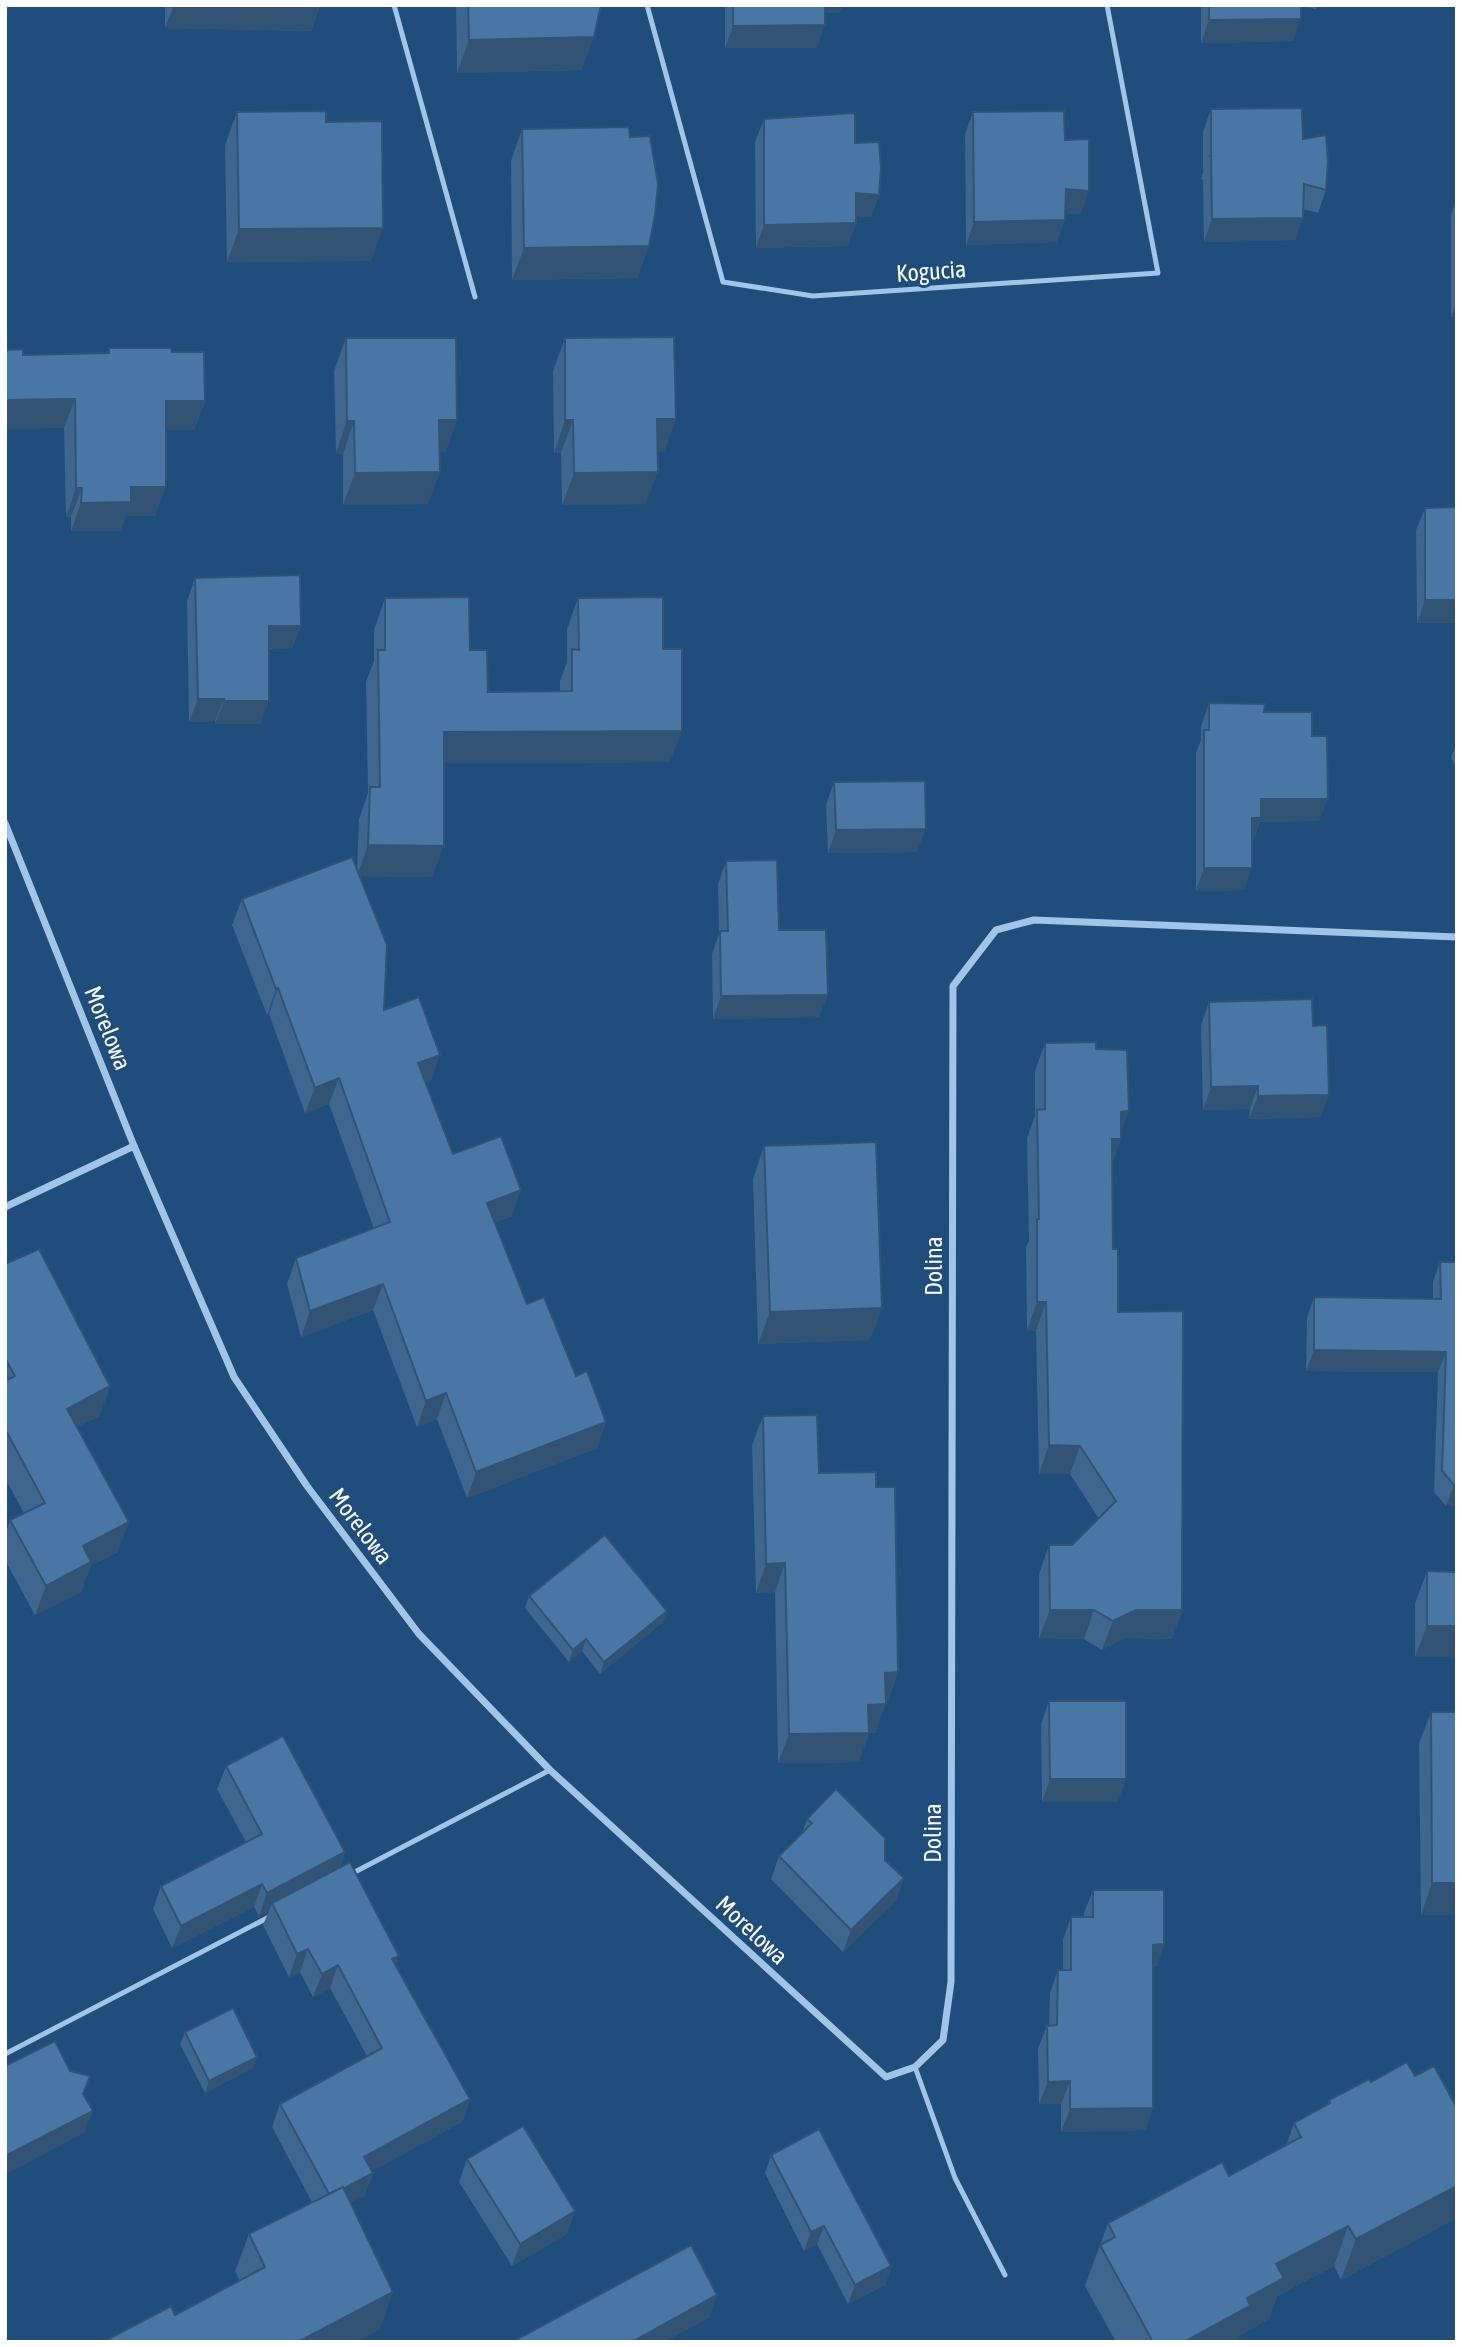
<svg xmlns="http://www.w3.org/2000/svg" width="1462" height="2347" font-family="'Asap Condensed',sans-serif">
  <rect width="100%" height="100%" fill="#1f4d7c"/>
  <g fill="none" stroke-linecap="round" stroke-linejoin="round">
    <g stroke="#a2c5e7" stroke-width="5">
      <polyline points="394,5 475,297"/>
      <polyline points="647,5 723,282 813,296 1158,273 1107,5"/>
      <polyline points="351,1874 550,1770"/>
      <polyline points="5,2054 271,1916"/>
      <polyline points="915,2067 955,2178 1005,2275"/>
    </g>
    <g stroke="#a2c5e7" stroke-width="7">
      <polyline points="5,823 134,1146 234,1377 307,1486 419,1634 550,1770 886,2077 915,2067 943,2040 951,1982 953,986 996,930 1034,920 1457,937"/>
      <polyline points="5,1207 134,1146"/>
    </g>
  </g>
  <g fill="#3e668f">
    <polygon points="165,5 320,5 311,31 165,28"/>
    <polygon points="456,5 601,5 582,70 457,73"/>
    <polygon points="725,5 842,5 839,13 825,12 817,48 725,48"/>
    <polygon points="1201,5 1317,5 1316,9 1301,6 1293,41 1201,43"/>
    <polygon points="1211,109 1303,139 1326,190 1318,213 1303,209 1295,240 1204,242 1203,180 1201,179 1203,173 1203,132"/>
    <polygon points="237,112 326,122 371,261 227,262 225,145"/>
    <polygon points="973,112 1065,140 1081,214 1065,213 1065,220 1056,242 966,245 965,134"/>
    <polygon points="764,119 855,143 879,195 871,217 856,216 856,223 847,246 756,248 755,142"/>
    <polygon points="522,129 630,137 649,246 637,278 512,280 511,161"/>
    <polygon points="1457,198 1457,317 1451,317 1451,215"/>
    <polygon points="346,338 457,420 445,452 439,452 428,504 343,505 343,454 336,453 334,371"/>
    <polygon points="565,338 664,452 658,452 646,504 562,505 561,453 554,453 553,371"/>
    <polygon points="109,348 172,352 205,401 194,430 166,430 155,516 125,516 120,531 71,531 71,517 66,517 64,428 23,355 107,353"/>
    <polygon points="1457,507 1457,623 1417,623 1416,530 1425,508"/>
    <polygon points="195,578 301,626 292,648 269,649 261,724 215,724 215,721 189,722 187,601"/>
    <polygon points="385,598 470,650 488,692 560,691 560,681 567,662 567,629 578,598 663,649 670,762 444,763 432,877 360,876 384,1010 431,1081 426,1083 453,1154 512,1216 495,1222 527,1304 606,1422 597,1448 467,1498 437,1419 417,1427 373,1310 301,1337 287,1284 296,1258 374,1229 329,1104 305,1113 269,1014 267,1015 232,925 242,899 357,869 359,819 368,793 366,682 374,661 374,630"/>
    <polygon points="1209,703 1264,712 1312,736 1319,821 1260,822 1253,841 1252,841 1244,890 1196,891 1196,753 1201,740 1201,726"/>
    <polygon points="1457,743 1457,769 1451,757"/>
    <polygon points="834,782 917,852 828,853 826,805"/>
    <polygon points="726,861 779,930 819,1017 713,1019 712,954 719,934 718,884"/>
    <polygon points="1209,1002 1313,1026 1321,1117 1249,1119 1250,1109 1203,1110 1201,1025"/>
    <polygon points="1045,1043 1096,1049 1121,1131 1112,1164 1113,1249 1118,1312 1182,1610 1172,1639 1125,1638 1102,1650 1084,1639 1039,1638 1039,1574 1049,1545 1072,1545 1099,1519 1070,1474 1039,1474 1036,1331 1027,1330 1026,1247 1029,1241 1027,1138 1035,1116 1035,1071"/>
    <polygon points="764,1146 882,1308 870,1340 758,1344 753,1179"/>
    <polygon points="1440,1262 1457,1506 1446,1506 1434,1492 1438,1372 1306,1371 1307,1318 1314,1297 1433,1299 1433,1282"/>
    <polygon points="5,1264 110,1386 99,1416 77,1427 118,1552 90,1566 81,1592 35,1615 5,1560 5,1534 10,1520 24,1513 5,1478"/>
    <polygon points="763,1416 819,1473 876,1487 898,1672 888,1701 886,1701 875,1733 869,1733 859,1762 778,1763 775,1592 756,1593 752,1445"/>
    <polygon points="1427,1571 1457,1572 1457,1657 1415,1657 1415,1603"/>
    <polygon points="529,1596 667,1611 663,1622 600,1674 582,1651 569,1662 525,1608"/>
    <polygon points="1049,1701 1118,1802 1042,1802 1041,1724"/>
    <polygon points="1431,1712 1457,1915 1421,1915 1419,1743"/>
    <polygon points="226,1766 345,1852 340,1867 470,2099 462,2122 372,2171 373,2173 364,2196 350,2203 380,2329 175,2315 240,2281 235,2271 249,2234 312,2202 272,2127 280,2104 367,2056 330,1988 313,1997 300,1972 289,1977 263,1925 269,1911 259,1916 254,1907 172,1948 153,1909 161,1886 246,1842 217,1789"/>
    <polygon points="807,1819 896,1901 843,1952 771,1879 779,1856 802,1833"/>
    <polygon points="1093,1890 1164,1944 1156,1967 1153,1967 1153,2108 1145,2130 1061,2132 1061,2104 1039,2104 1038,2048 1047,2026 1049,2025 1050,1993 1058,1970 1063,1970 1063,1940 1071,1917 1084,1917 1084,1913"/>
    <polygon points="185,2032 257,2057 253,2068 205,2093 180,2044"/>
    <polygon points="1415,2076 1457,2108 1457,2218 1341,2280 1334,2266 1277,2296 1269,2319 1240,2335 1237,2342 1116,2342 1085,2286 1108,2223 1229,2176 1286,2146 1294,2123 1327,2105 1329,2100 1371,2082"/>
    <polygon points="771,2155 891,2266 885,2285 848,2304 817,2244 804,2251 765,2173"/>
    <polygon points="467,2159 575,2211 567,2234 512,2266 459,2182"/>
  </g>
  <g fill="#325374">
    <polygon points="174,5 320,5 311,31 165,28"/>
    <polygon points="820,5 842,5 839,13 817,12"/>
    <polygon points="1301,19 1293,41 1201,43 1209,20"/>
    <polygon points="825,25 817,48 725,48 733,26"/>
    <polygon points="594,37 582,70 457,73 469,40"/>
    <polygon points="1066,189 1089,191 1081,214 1057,212"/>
    <polygon points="856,193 879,195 871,217 847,216"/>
    <polygon points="1303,218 1295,240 1204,242 1212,219"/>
    <polygon points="1065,220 1056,242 966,245 974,222"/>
    <polygon points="856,223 847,246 756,248 764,225"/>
    <polygon points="383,228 371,261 227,262 239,229"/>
    <polygon points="649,246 637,278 512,280 524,248"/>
    <polygon points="1457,302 1457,317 1451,317"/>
    <polygon points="75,399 64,428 5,429 5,400"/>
    <polygon points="166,401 205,401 194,430 155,430"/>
    <polygon points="657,419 676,419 664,452 646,452"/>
    <polygon points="439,420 457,420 445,452 427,453"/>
    <polygon points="565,420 573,420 561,453 554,453"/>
    <polygon points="347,421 354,421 343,454 336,453"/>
    <polygon points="440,472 428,504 343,505 355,473"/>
    <polygon points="658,472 646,504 562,505 574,473"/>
    <polygon points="131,487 166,487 155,516 125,516 120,531 71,531 81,503"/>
    <polygon points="76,488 82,488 71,517 66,517"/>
    <polygon points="1425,600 1457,600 1457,623 1417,623"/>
    <polygon points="269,626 301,626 292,648 261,649"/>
    <polygon points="198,699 224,699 215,721 189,722"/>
    <polygon points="224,701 269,701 261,724 215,724"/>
    <polygon points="682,731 670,762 433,763 444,732"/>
    <polygon points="1261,799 1328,799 1319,821 1260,822 1253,841 1243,841 1252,818"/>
    <polygon points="926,829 917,852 828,853 836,830"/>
    <polygon points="368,845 444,846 432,877 357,876"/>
    <polygon points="1204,868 1252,868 1244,890 1196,891"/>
    <polygon points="278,988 269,1014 267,1015 276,989"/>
    <polygon points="828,995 819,1017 713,1019 721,996"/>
    <polygon points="440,1055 431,1081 409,1089 418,1063"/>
    <polygon points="339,1078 329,1104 305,1113 315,1088"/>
    <polygon points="1258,1086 1250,1109 1203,1110 1211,1087"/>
    <polygon points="1329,1095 1321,1117 1249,1119 1258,1096"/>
    <polygon points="1129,1111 1118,1139 1121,1139 1111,1167 1101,1167 1121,1112"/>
    <polygon points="521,1190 512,1216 478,1229 487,1203"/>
    <polygon points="383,1284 373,1310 301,1337 310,1311"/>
    <polygon points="1037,1302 1046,1302 1036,1331 1027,1330"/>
    <polygon points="882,1308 870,1340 758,1344 770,1312"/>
    <polygon points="1314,1350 1446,1352 1438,1372 1306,1371"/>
    <polygon points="110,1386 99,1416 56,1438 67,1409"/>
    <polygon points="446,1393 437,1419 417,1427 426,1401"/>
    <polygon points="606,1422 597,1448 467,1498 476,1472"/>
    <polygon points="1049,1445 1080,1446 1070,1474 1039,1474"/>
    <polygon points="1454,1485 1457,1485 1457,1506 1446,1506"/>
    <polygon points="129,1522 118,1552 90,1566 81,1592 35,1615 46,1586 83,1546"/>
    <polygon points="785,1563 775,1592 756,1593 766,1564"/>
    <polygon points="1050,1610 1094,1610 1084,1639 1039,1638"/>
    <polygon points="1136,1610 1182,1610 1172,1639 1125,1638 1102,1650 1113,1621"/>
    <polygon points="667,1611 663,1622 600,1674 604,1662"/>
    <polygon points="1427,1626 1457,1626 1457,1657 1415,1657"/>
    <polygon points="586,1639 582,1651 569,1662 573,1650"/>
    <polygon points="898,1672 888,1701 874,1701 885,1673"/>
    <polygon points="886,1704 875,1733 861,1733 869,1733 859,1762 778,1763 789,1734 868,1705"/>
    <polygon points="1050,1779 1126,1779 1118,1802 1042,1802"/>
    <polygon points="345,1852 337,1875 272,1903 269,1911 259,1916 267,1893"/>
    <polygon points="904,1878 896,1901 843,1952 851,1930"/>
    <polygon points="1432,1883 1457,1883 1457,1915 1421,1915"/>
    <polygon points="262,1884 254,1907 172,1948 181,1926"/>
    <polygon points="1164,1944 1156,1967 1144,1967 1153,1945"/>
    <polygon points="308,1949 300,1972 289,1977 297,1954"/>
    <polygon points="399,1956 390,1979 392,1959"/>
    <polygon points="338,1965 330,1988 313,1997 322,1974"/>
    <polygon points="257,2057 253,2068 205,2093 209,2081"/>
    <polygon points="1070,2081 1061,2104 1039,2104 1048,2082"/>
    <polygon points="470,2099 462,2122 356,2180 364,2157"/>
    <polygon points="1153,2108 1145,2130 1061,2132 1070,2109"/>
    <polygon points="93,2111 84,2133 5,2175 5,2156"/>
    <polygon points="373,2173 364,2196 321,2219 330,2196"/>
    <polygon points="1457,2186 1457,2218 1341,2280 1356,2239"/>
    <polygon points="575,2211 567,2234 512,2266 520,2244"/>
    <polygon points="824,2226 817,2244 804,2251 811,2232"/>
    <polygon points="1348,2226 1334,2266 1277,2296 1269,2319 1240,2335 1237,2342 1184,2342 1247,2298 1276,2264"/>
    <polygon points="891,2266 885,2285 848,2304 855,2285"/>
    <polygon points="393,2292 380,2329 355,2342 298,2342"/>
    <polygon points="717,2295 709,2318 665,2342 632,2342"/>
  </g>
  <g fill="#4877a6" stroke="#325374" stroke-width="2">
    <polygon points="468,5 601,5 594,37 469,40"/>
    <polygon points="733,5 825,5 825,25 733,26"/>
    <polygon points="1209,5 1301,5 1301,19 1209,20"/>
    <polygon points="1302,108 1303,139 1326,135 1328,161 1326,190 1304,184 1303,218 1212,219 1211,157 1209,156 1211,156 1211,109"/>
    <polygon points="326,111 326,122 382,121 383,228 239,229 237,112"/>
    <polygon points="1064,111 1065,140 1089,139 1089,191 1066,189 1065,220 974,222 973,112"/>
    <polygon points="855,113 855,143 879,142 881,168 879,195 856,193 856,223 764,225 764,119"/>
    <polygon points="629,127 630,137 650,136 658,184 655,215 649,246 524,248 522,129"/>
    <polygon points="674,337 676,419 657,419 658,472 574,473 573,420 565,420 565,338"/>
    <polygon points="346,338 456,338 457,420 439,420 440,472 355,473 354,421 347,421"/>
    <polygon points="109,348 171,348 172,352 204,352 205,401 166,401 166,487 131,487 131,502 81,503 82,488 76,488 75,399 5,400 5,350 23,349 23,355 109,353"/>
    <polygon points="1457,507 1457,600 1425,600 1425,508"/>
    <polygon points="300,575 301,626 269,626 269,701 224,701 224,699 198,699 195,578"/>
    <polygon points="469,597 470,650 487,650 488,692 572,691 572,649 579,650 578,598 663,597 663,649 682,649 682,731 444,732 444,846 368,845 370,787 380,787 378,650 385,650 385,598"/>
    <polygon points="1209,703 1265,704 1264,712 1312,712 1312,736 1327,736 1328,799 1261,799 1261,818 1252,818 1252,868 1204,868 1204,730 1209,730"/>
    <polygon points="925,781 926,829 836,830 834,782"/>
    <polygon points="352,857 387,945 384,1010 419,997 440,1055 418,1063 453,1154 501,1136 521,1190 487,1203 527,1304 544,1297 576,1376 587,1371 606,1422 476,1472 446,1393 426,1401 383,1284 310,1311 296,1258 390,1222 339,1078 315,1088 278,988 276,989 242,899"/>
    <polygon points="777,860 779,930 826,930 828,995 721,996 720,931 728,931 726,861"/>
    <polygon points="1312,999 1313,1026 1327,1025 1329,1095 1258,1096 1258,1086 1211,1087 1209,1002"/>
    <polygon points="1096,1042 1096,1049 1127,1050 1129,1111 1121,1112 1121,1139 1112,1139 1113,1249 1118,1249 1118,1312 1183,1311 1182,1610 1136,1610 1113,1621 1094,1610 1050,1610 1049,1545 1072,1545 1116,1501 1080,1446 1049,1445 1046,1302 1037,1302 1037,1219 1039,1219 1037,1110 1045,1109 1045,1043"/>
    <polygon points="876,1142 882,1308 770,1312 764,1146"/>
    <polygon points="39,1249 110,1386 67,1409 129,1522 83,1546 91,1562 46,1586 10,1520 45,1503 5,1429 5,1381 15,1376 5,1358 5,1264"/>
    <polygon points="1440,1262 1457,1262 1457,1485 1454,1485 1442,1471 1446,1352 1314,1350 1314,1297 1441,1299"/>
    <polygon points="817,1415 819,1473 876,1472 876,1487 895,1487 898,1672 885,1673 886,1704 868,1705 869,1733 789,1734 785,1563 766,1564 763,1416"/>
    <polygon points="605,1535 667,1611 604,1662 586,1639 573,1650 529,1596"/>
    <polygon points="1427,1571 1457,1572 1457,1626 1427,1626"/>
    <polygon points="1049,1701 1126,1701 1126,1779 1050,1779"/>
    <polygon points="1431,1712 1457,1712 1457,1883 1432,1883"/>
    <polygon points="283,1736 345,1852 267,1893 262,1884 181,1926 161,1886 262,1834 226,1766"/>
    <polygon points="836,1789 885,1838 885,1860 904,1878 851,1930 779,1856 812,1823 807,1819"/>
    <polygon points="350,1862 399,1956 392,1959 470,2099 364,2157 373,2173 343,2189 343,2187 329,2194 280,2104 382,2048 338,1965 322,1974 308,1949 297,1954 272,1903"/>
    <polygon points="1093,1890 1164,1890 1164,1944 1153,1945 1153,2108 1070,2109 1070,2081 1048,2082 1047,2026 1057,2025 1058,1970 1071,1970 1071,1917 1093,1917"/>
    <polygon points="233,2008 257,2057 209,2081 185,2032"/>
    <polygon points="55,2041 70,2071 90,2076 83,2094 93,2111 5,2156 5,2066"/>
    <polygon points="1407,2062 1415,2076 1434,2066 1457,2108 1457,2186 1356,2239 1348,2226 1276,2264 1284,2278 1247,2298 1250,2306 1184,2342 1153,2342 1100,2245 1115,2237 1108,2223 1222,2162 1229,2176 1301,2137 1294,2123 1330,2103 1329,2100 1369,2079 1371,2082"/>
    <polygon points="523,2126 575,2211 520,2244 467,2159"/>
    <polygon points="819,2129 891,2266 855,2285 824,2226 811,2232 771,2155"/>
    <polygon points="343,2187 393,2292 298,2342 103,2342 171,2306 175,2315 265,2267 249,2234"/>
    <polygon points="691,2245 717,2295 632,2342 512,2342"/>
  </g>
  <g text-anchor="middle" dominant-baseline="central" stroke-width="6" stroke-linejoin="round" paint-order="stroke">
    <g font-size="24" fill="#fff" stroke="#1f4d7c">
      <text transform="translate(931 271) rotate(-4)">Kogucia</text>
      <text transform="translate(108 1028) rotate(68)">Morelowa</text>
      <text transform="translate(933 1266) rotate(-90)">Dolina</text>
      <text transform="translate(361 1526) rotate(53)">Morelowa</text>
      <text transform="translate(932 1833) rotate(-90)">Dolina</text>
      <text transform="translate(752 1930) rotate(43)">Morelowa</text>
    </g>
  </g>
  <rect width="1462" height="2347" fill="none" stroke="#ffffff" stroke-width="14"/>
</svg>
